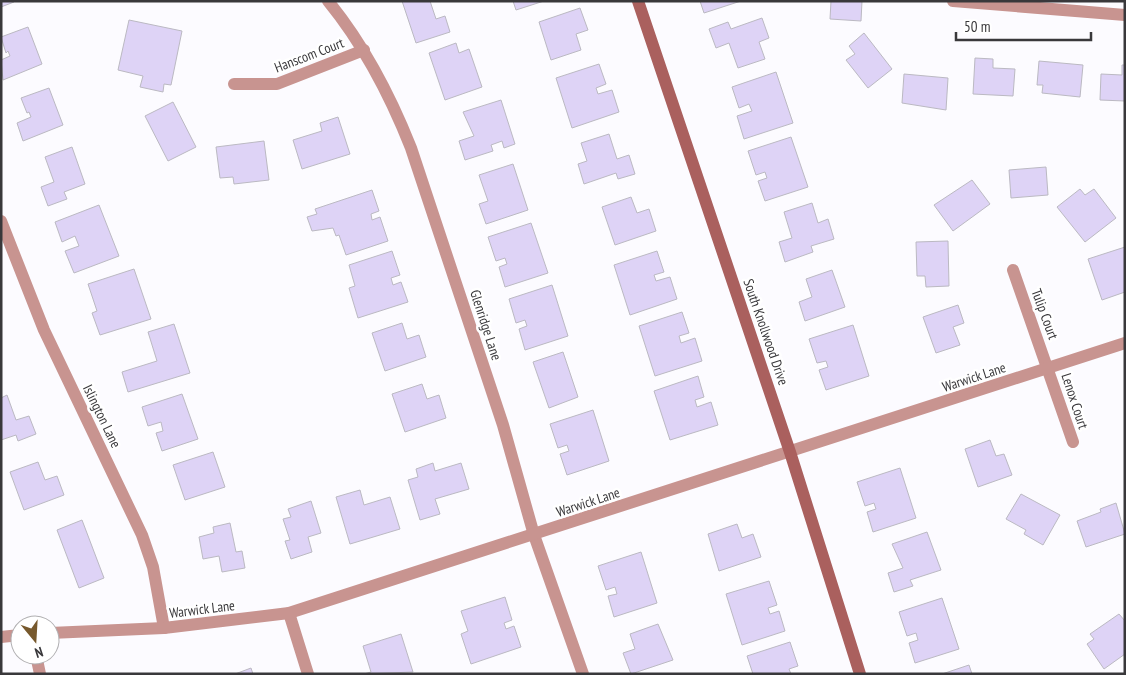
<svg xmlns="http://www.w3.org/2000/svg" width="1126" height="675" font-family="'PT Sans Narrow',sans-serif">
  <rect width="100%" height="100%" fill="#fcfbff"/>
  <g fill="#ded3f6" stroke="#bbb9c2">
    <polygon points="1,1 14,1 14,2 1,7"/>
    <polygon points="402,1 430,1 436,19 445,16 450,32 416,43"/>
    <polygon points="513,1 544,1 516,10"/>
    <polygon points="700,1 741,1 704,13"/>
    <polygon points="831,1 862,1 861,21 830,19"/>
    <polygon points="580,8 588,30 576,34 581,50 551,60 539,22"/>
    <polygon points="762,18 769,38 759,42 765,59 738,68 729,43 716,48 709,29 728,22 731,29"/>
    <polygon points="129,20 182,31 171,85 164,84 163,92 140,87 143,76 118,70"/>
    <polygon points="28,27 42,64 3,80 1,60 10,56 8,51 6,53 1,37"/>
    <polygon points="864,33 892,69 868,88 846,60 855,54 849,46"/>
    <polygon points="456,43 459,53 469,49 482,87 445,100 429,53"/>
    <polygon points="975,58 993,59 993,68 1015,69 1013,96 973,94"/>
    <polygon points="1039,61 1083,65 1080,97 1042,93 1043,85 1037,85"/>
    <polygon points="599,64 606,84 596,88 598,94 612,90 619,112 572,128 556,78"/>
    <polygon points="1122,65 1125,65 1125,101 1100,100 1101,74 1122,75"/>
    <polygon points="776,72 793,123 744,139 737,116 752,111 749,104 739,108 732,87"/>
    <polygon points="904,74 948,78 946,110 902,103"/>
    <polygon points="49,88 63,125 23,141 17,123 31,117 29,112 27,113 21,98"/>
    <polygon points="501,100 515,144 504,148 502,141 491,145 493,151 465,160 459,141 474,136 463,112"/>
    <polygon points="173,102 196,147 168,161 145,116"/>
    <polygon points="338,117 350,154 302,169 293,140 322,131 320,123"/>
    <polygon points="609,134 617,159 629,155 635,174 618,179 616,173 584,184 578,164 587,161 581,143"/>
    <polygon points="791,137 808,187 765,201 758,181 767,178 765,172 756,175 748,151"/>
    <polygon points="264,141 269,180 234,184 233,177 220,178 216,147"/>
    <polygon points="72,147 85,184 64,192 67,199 48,206 41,187 54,182 45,157"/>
    <polygon points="513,164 528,210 486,224 479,204 488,201 479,175"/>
    <polygon points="1046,167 1048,195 1011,198 1009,170"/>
    <polygon points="972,180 990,204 953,231 934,205"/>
    <polygon points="1080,189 1085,195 1094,189 1116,218 1085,242 1057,207"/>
    <polygon points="372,190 379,211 371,214 372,220 380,217 388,241 346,255 339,235 336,236 333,228 312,231 307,217 317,214 315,209"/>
    <polygon points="631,197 637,213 649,209 656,231 615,245 602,207"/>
    <polygon points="812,203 818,223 828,219 834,239 811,246 813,252 785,262 779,242 792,238 784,212"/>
    <polygon points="99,205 119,256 74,273 65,251 79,246 75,236 62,242 55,222"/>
    <polygon points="531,223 548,273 505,287 499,267 507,264 505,258 496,261 488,237"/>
    <polygon points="948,241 949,286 926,287 925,276 917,276 916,242"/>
    <polygon points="1125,247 1125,292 1102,300 1088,259"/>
    <polygon points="392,251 400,275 391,278 393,285 401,282 408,302 358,318 349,288 355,286 349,265"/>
    <polygon points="657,251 664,272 654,275 656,281 670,277 677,299 630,315 614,265"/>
    <polygon points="134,269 151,319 100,335 92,313 97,311 88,284"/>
    <polygon points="832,270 845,307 805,321 799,302 812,297 806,279"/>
    <polygon points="552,285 568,336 525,350 519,329 527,326 525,320 516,323 509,299"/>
    <polygon points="958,305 964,323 953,327 960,345 936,353 923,317"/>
    <polygon points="682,312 689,333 679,336 681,343 695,338 702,361 655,376 639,326"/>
    <polygon points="402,323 407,339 419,335 426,357 385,371 372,333"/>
    <polygon points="174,324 190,373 128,392 122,372 157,361 148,332"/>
    <polygon points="853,325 869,376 826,390 819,370 828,367 826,361 817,363 809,339"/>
    <polygon points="563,352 578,397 549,408 533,362"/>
    <polygon points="698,376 704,397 695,400 697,407 711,402 718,425 670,440 654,391"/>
    <polygon points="422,384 427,399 439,395 446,418 405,432 392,394"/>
    <polygon points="182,394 198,439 162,451 156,433 163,431 161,422 148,426 142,407"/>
    <polygon points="7,395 16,420 29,416 36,434 18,441 16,435 1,440 1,398"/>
    <polygon points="593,410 609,461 567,475 560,454 569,451 567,445 558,448 550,424"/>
    <polygon points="990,440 996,456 1004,454 1012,475 978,487 965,449"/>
    <polygon points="213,452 225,487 185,500 173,465"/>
    <polygon points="38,462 45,480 57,476 64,495 24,510 10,472"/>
    <polygon points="433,463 435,471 461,463 469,489 435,499 440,514 420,520 408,480 418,477 416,469"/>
    <polygon points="900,468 916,518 873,532 867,512 876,509 874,503 865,506 857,482"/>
    <polygon points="360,490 364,505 390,497 400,529 350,544 336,497"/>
    <polygon points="1021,494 1060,515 1043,545 1024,534 1026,530 1006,519"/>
    <polygon points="311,501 321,533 308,537 312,552 291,559 285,541 290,540 283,519 291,517 288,509"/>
    <polygon points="1116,503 1125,534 1086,547 1077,521 1101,512 1100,509"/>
    <polygon points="82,520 104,578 79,588 57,530"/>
    <polygon points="230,523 236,552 242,551 245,568 222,572 219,556 203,559 199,537 214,533 213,527"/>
    <polygon points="737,524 742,538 753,534 761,557 719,571 708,534"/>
    <polygon points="927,532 941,570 910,580 913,586 894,592 888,573 903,568 892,544"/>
    <polygon points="641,552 657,603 614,617 608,596 617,594 615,587 606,590 598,566"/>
    <polygon points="769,581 777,605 768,608 770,614 779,611 785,631 742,645 726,594"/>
    <polygon points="505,597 512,620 504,623 506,629 514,626 521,647 471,664 461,634 468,631 461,611"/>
    <polygon points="942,598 959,649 915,663 909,643 918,640 916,633 907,636 899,612"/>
    <polygon points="1119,614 1125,621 1125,654 1104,669 1087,644 1094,639 1090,634"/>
    <polygon points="658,624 673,660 631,674 623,653 635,649 630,634"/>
    <polygon points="401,634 413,672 364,674 371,672 363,646"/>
    <polygon points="790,642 798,666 789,669 791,674 753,674 747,656"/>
    <polygon points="969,665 972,674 942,674"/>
    <polygon points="251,668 253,674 235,674"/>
  </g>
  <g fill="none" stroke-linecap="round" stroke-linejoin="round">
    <g stroke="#c89490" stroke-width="12">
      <path d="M 328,1 C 364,45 390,95 411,148 L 503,425 L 534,535 L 583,674"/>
      <polyline points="953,1 1125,15"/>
      <polyline points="234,84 277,84 364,50"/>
      <polyline points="1,221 44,330 142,535 153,567 164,628"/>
      <polyline points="1013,270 1073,442"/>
      <polyline points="289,613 308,674"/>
      <polyline points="50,633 164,628 289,613 1125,343"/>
      <polyline points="1,637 20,635"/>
      <polyline points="36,655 40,674"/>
    </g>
    <polyline stroke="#aa605e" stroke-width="12" points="638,1 790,452 860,674"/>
  </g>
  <g text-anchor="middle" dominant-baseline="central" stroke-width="5" stroke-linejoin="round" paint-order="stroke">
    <g font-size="14" fill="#39383b" stroke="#fff">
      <text transform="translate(309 55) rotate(-21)">Hanscom Court</text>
      <text transform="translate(1045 314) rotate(70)">Tulip Court</text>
      <text transform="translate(486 325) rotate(72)">Glenridge Lane</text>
      <text transform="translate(766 332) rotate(71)">South Knollwood Drive</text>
      <text transform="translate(974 377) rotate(-18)">Warwick Lane</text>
      <text transform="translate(1075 401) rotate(72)">Lenox Court</text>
      <text transform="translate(102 416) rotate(64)">Islington Lane</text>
      <text transform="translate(588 502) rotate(-18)">Warwick Lane</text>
      <text transform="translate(202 609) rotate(-7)">Warwick Lane</text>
    </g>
  </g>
  <rect width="1126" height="675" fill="none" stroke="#39383b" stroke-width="5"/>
  <g transform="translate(35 640) rotate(162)"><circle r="24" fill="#ffffff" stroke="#b0afb1"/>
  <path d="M0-4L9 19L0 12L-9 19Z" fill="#77592d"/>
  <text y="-8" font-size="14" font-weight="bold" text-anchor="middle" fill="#39383b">N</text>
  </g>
  <path d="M956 32v8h135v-8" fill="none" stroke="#39383b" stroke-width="2.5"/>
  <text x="964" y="32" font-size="15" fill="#39383b" stroke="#ffffff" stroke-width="4" paint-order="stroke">50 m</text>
</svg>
